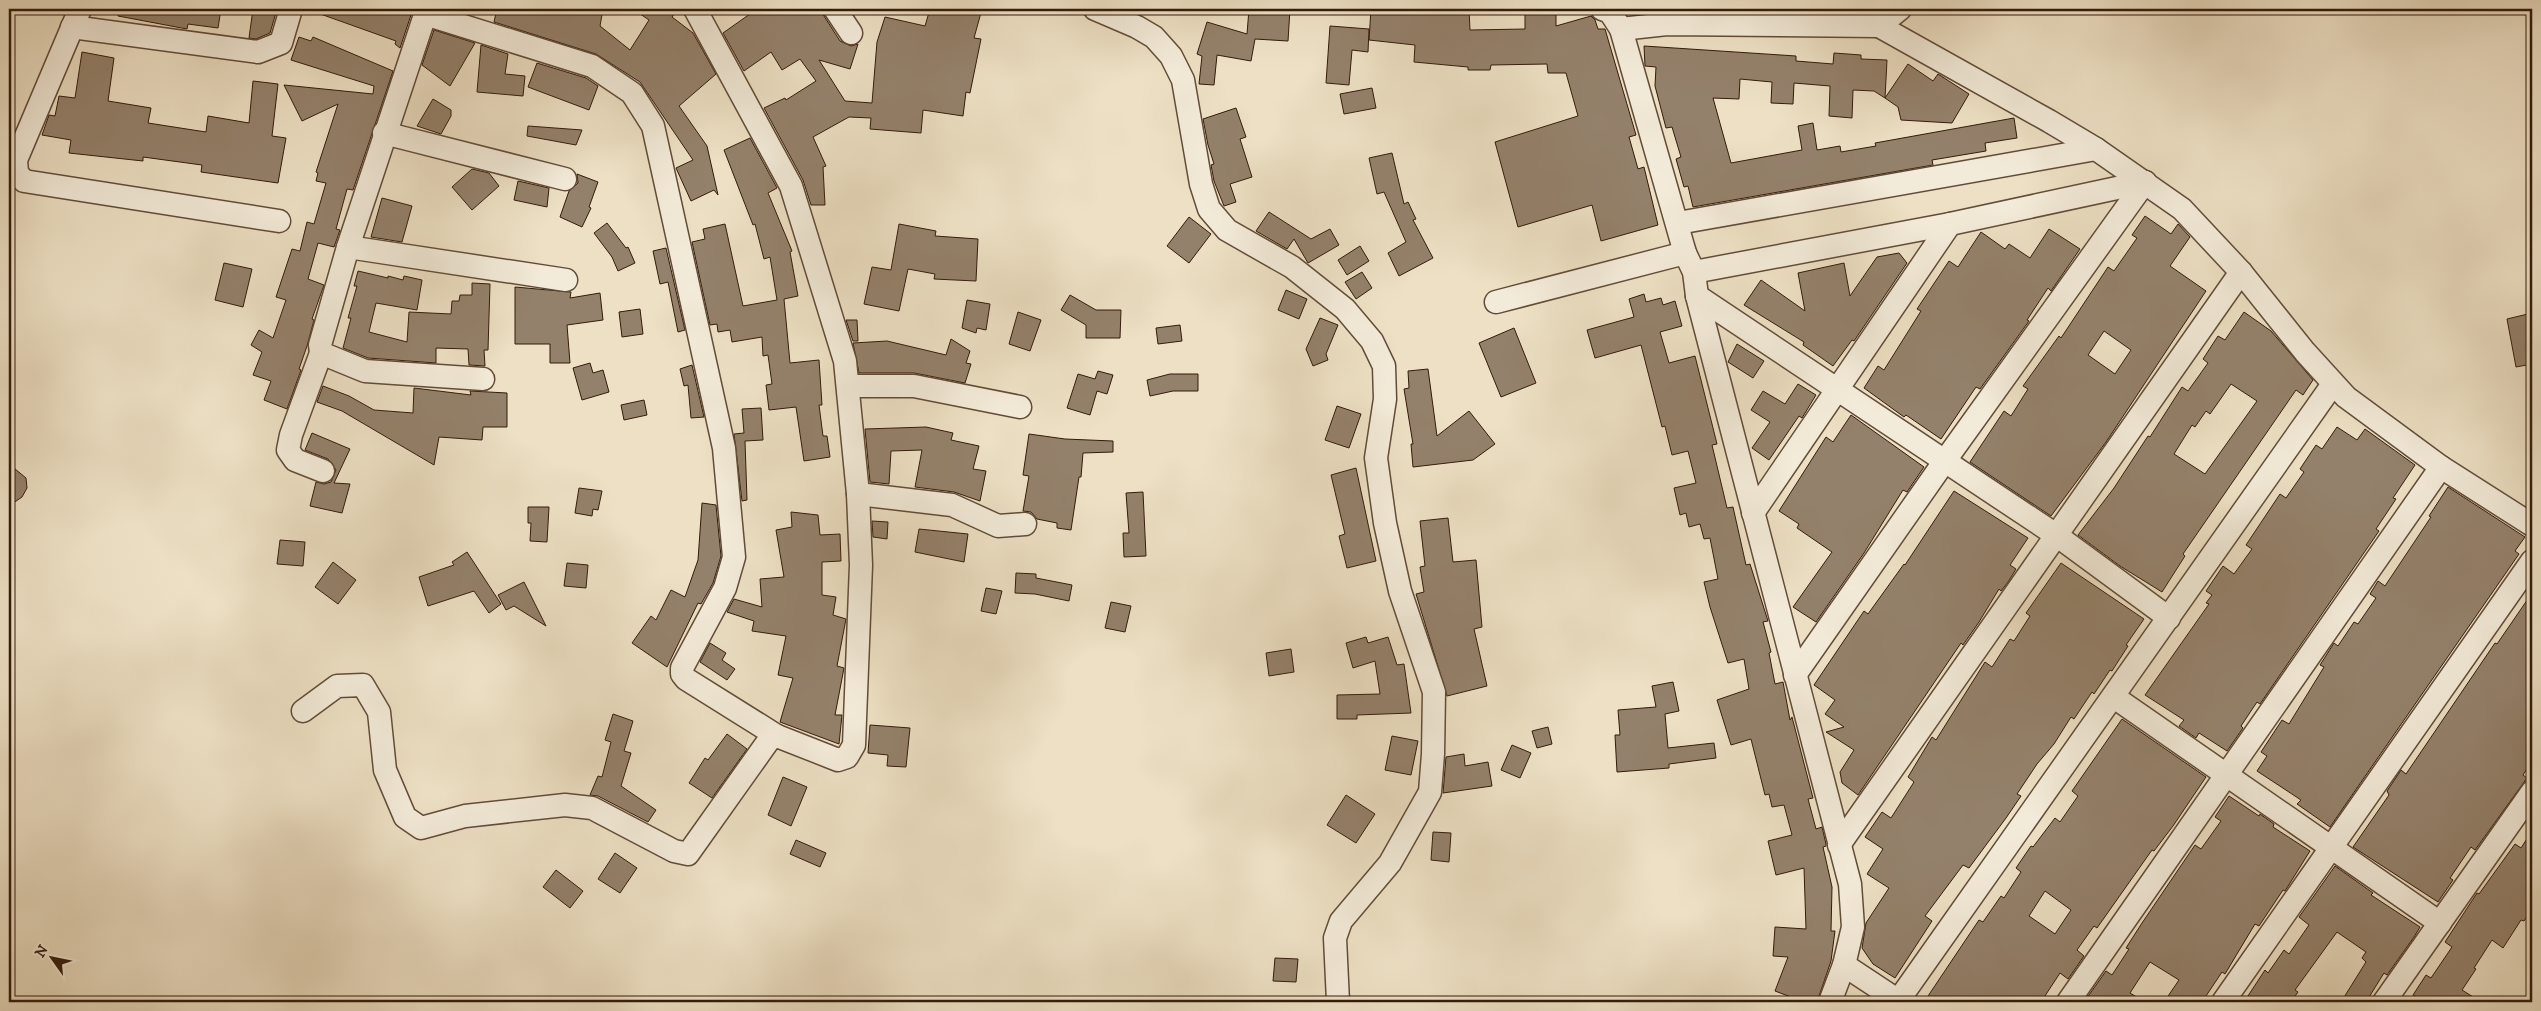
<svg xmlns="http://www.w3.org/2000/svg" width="2541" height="1011" font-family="'IM FELL DW Pica',serif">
  <rect width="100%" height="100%" fill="#ede0c4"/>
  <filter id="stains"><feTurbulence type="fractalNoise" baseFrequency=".004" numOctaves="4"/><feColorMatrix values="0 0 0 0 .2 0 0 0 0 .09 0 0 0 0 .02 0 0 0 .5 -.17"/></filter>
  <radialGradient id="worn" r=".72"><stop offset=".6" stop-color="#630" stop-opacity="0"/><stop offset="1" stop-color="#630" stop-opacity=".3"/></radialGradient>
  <g fill="#94816b" stroke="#331b0b" fill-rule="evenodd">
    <polygon points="119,9 221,9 218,28 188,24 187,29 118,16"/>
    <polygon points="253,9 277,9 270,33 256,39 249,38"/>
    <polygon points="312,9 413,9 400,48 395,44 396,41 312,11"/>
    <polygon points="497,9 603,9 600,26 630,50 649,20 633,9 678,9 672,17 693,33 716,74 679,106 707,146 718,195 714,190 691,201 676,168 693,160 640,82 596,54 494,22"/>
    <polygon points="757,9 822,9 824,16 840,41 851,46 858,44 850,69 819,60 845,101 872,103 877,42 885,17 925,26 930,9 982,9 974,38 981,39 970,93 966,92 963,116 923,110 921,133 870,129 871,118 849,117 813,137 826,166 823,167 825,205 811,205 803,180 764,108 785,98 786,100 816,81 800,59 782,70 771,52 744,71 723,33"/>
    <polygon points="1249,9 1290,9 1288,41 1255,39 1251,61 1217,55 1214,85 1199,84 1202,56 1197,54 1207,22 1247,34"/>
    <polygon points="1371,9 1469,9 1470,30 1525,29 1525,13 1556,12 1556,26 1591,16 1595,20 1598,29 1605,29 1636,135 1629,137 1638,169 1644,167 1658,225 1601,241 1592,205 1518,227 1495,142 1578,116 1566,73 1548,73 1547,64 1491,65 1490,70 1468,70 1468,67 1414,62 1415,45 1369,40"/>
    <polygon points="1330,26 1369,29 1368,52 1352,50 1349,85 1326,83"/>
    <polygon points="434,30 475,43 450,86 422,65"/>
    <polygon points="299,37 311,41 313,37 393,71 353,190 347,189 336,229 340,230 334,247 318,243 308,279 324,285 312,319 314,320 307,346 299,369 301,370 287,409 264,400 271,381 253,375 262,352 251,345 259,330 273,338 286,300 276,297 292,249 300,251 307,222 314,224 326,183 316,181 318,173 316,172 338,104 302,121 284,85 373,94 374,86 291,60"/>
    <polygon points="481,45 508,54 505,74 525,76 523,96 477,92"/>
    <polygon points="1644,46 1796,56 1796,61 1833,64 1834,53 1861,55 1861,59 1887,60 1885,98 1874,91 1853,90 1852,118 1829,116 1830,86 1794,83 1793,104 1771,103 1772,82 1740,79 1739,99 1713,98 1731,163 1802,150 1798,126 1813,123 1817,150 1840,146 1841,152 1876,146 1875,143 2014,118 2017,138 1985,143 1986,151 1932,160 1933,165 1693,207 1688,186 1684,187 1676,159 1681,157 1672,127 1666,128 1655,86 1656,67 1645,66"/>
    <polygon points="82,52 114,58 108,101 151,108 148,123 206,132 208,116 249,123 253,81 278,84 272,136 286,138 278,183 201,172 202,165 143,157 143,161 69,153 71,140 42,135 49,115 55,116 59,96 75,98"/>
    <polygon points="537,63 586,78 598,86 589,110 528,87"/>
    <polygon points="1908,64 1933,81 1938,74 1969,94 1952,123 1901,120 1898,107 1885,98"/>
    <polygon points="1372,88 1376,108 1344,114 1340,94"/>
    <polygon points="433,99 451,110 451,116 441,134 417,126"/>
    <polygon points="1236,108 1246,137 1240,139 1252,177 1230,184 1236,202 1224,206 1214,181 1211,165 1214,164 1208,145 1203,119"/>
    <polygon points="528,126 582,130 576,145 527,136"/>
    <polygon points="750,138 777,188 768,193 792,251 790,252 798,296 784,299 790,363 819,360 822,405 819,405 823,436 827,436 830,457 804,461 796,407 769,410 766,385 772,384 768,355 763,356 762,337 732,342 730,330 718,332 717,324 710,325 692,242 705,239 703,229 725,224 743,306 777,300 770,257 764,259 755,224 753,225 724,150"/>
    <polygon points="1392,153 1404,204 1408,202 1416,219 1413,220 1433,258 1399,276 1388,253 1406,242 1384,192 1377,194 1369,158"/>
    <polygon points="472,169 489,173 499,186 472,210 452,187"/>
    <polygon points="577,174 598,182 589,207 591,208 582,227 560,217 569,191 578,183"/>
    <polygon points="518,181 549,188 547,207 514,200"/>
    <polygon points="382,198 412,206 402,242 371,237"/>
    <polygon points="1269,212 1311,239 1330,229 1339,245 1308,263 1294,239 1287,249 1256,231"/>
    <path d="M 2145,216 L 2171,234 L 2178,224 L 2190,237 L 2170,266 L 2206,291 L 2106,442 L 2051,516 L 1970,462 L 2004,411 L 2011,416 L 2028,389 L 2023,386 L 2059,336 L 2061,338 L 2108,267 L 2114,271 L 2137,238 L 2132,235 ZM 2104,331 L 2131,350 L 2115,374 L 2088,355 Z"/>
    <polygon points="1189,217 1211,234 1189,263 1167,246"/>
    <polygon points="607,223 626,248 628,247 635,263 618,271 612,257 594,233"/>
    <polygon points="899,224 936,231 935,236 978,239 976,281 934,279 935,274 908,269 899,311 864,304 872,267 891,270"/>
    <polygon points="2049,229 2080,249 2051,291 2048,288 2027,320 2029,321 1980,389 1976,387 1941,439 1906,415 1904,417 1864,388 1878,366 1884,370 1921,311 1917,309 1949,261 1958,267 1981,232 2005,249 2009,244 2030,258"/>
    <polygon points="1360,246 1369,261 1347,275 1338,260"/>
    <polygon points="666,248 685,330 678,332 668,282 660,284 653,251"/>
    <polygon points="1899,253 1907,263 1854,341 1852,340 1833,366 1803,345 1804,342 1744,305 1761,280 1805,311 1798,273 1844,263 1850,296 1877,257"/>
    <polygon points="224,263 252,269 243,307 215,300"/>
    <polygon points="358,271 388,278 388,276 403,280 404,276 422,280 417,310 376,303 369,332 407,342 409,312 451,314 452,301 459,301 460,295 472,295 472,283 490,284 488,350 484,350 485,366 469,365 468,349 436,348 436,363 368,358 343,348 351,318 348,318 357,286 354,286"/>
    <polygon points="1362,272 1372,288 1356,299 1345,282"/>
    <polygon points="515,287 571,292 570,298 600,293 603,320 567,325 570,363 550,363 550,344 515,344"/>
    <polygon points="1286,290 1307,299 1299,319 1278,310"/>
    <polygon points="1644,294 1646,302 1661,298 1663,305 1675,301 1682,326 1660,332 1669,363 1695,356 1717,444 1712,445 1727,508 1733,507 1746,565 1750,564 1768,621 1763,622 1771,652 1769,653 1775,684 1783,682 1790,720 1792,717 1813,798 1808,799 1816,829 1822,827 1826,844 1826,846 1823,847 1832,887 1831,931 1835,931 1831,961 1817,1002 1804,1002 1775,991 1788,957 1773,956 1775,927 1806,929 1804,868 1776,875 1768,841 1792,835 1784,805 1772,807 1769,794 1765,795 1751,739 1731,745 1717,700 1749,689 1744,659 1728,663 1710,607 1704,582 1718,579 1710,538 1704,539 1700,524 1689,527 1686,513 1680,515 1674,488 1696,483 1688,451 1672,455 1665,426 1662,427 1641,345 1595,358 1587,330 1634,317 1629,299"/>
    <polygon points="1070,295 1096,310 1121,310 1120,338 1086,338 1086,325 1061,310"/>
    <polygon points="967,300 990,304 986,330 977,328 976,333 962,328"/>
    <polygon points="640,309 643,334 622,337 619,312"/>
    <polygon points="1018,312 1041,320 1030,351 1009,344"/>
    <path d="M 2244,312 L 2271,331 L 2313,380 L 2303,395 L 2296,390 L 2183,554 L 2185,556 L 2162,592 L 2120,566 L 2078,535 L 2114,488 L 2148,436 L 2150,437 L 2182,387 L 2188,391 L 2208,363 L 2203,359 L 2218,336 L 2225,340 ZM 2231,384 L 2257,401 L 2205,474 L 2174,454 L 2192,425 L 2195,427 L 2206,411 L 2210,414 Z"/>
    <polygon points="2532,313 2532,364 2516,367 2507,319"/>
    <polygon points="1320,318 1338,325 1326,354 1328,360 1313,366 1306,349"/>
    <polygon points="846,320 857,320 858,341 853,341"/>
    <polygon points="1180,325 1182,341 1158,344 1156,328"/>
    <polygon points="1514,328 1536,383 1501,397 1479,343"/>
    <polygon points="951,339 970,351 966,363 971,364 965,383 914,373 859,373 853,343 887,341 946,355"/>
    <polygon points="1737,344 1764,361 1753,378 1728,362"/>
    <polygon points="590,363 593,373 603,370 609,392 582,400 573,368"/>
    <polygon points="692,365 704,417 691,418 688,385 684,386 680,369"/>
    <polygon points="1428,369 1437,436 1469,411 1495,444 1473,460 1413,467 1411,444 1413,444 1404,389 1409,388 1408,371"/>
    <polygon points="1098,371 1113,375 1107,394 1097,391 1090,415 1067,408 1078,374 1095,379"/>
    <polygon points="1170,374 1198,374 1198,391 1173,391 1150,396 1147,380"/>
    <polygon points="1798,384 1816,395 1802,418 1799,416 1769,460 1752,448 1770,422 1751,410 1763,391 1785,404"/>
    <polygon points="323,386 349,396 374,410 413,413 414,388 471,395 470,391 507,393 507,427 483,427 482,440 439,437 434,465 342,411 317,402"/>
    <polygon points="644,400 647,415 624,420 621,405"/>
    <polygon points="1337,406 1361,414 1349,448 1325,440"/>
    <polygon points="761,408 763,440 745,441 747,500 742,501 734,434 744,433 742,409"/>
    <polygon points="1851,415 1924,467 1907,492 1903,490 1864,553 1816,622 1793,607 1832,552 1797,528 1799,524 1779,511 1826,437 1833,442"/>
    <polygon points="926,427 953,433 951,440 979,446 973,469 986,471 980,501 954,492 915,487 922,450 891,451 889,484 870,482 865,429"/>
    <polygon points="2337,427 2357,440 2365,429 2415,465 2393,498 2396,499 2376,529 2379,531 2260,704 2257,702 2241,726 2243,728 2227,751 2199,733 2196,738 2179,726 2184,720 2145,695 2209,604 2206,603 2212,595 2206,591 2223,566 2234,574 2252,549 2246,545 2280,494 2286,498 2304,472 2300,469 2316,445 2322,449"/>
    <polygon points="312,433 350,449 334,483 350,484 342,513 310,506 316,482 324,484 331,482 336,470 328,459 305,450"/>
    <polygon points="1029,434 1065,439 1113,441 1113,452 1083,453 1081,477 1079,477 1071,530 1057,528 1057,523 1037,519 1031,512 1023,511 1029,476 1023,475"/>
    <polygon points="9,464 26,478 27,488 22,497 9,506"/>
    <polygon points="1356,468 1376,561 1347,568 1339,536 1345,534 1331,475"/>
    <polygon points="2448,487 2525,537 2515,551 2519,554 2330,827 2297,804 2301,800 2257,771 2267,756 2261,752 2282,720 2289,724 2324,667 2320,665 2334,643 2338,646 2354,622 2358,624 2376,598 2370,594 2378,581 2385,586 2431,517 2429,516"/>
    <polygon points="579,488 602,491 598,510 593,509 592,516 575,513"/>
    <polygon points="1954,491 2028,538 2010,565 2016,569 2008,582 2001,591 1999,589 1979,622 1963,645 1961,643 1858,795 1842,783 1840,772 1854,750 1826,732 1844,727 1825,714 1835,700 1814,685 1864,611 1868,614 1904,564 1905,565"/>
    <polygon points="1143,492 1146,556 1124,557 1123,533 1129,533 1126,493"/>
    <polygon points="702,503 716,505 721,556 713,583 701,604 698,603 667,667 632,643 651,616 656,620 671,590 685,597 698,560"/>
    <polygon points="528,507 549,507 547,542 530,541 531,523 528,523"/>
    <polygon points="791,512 818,515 820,535 840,534 841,561 822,562 822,595 836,597 833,615 846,619 837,666 844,668 835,715 842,715 839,744 780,722 793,678 778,675 786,636 752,631 754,621 727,612 734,599 762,607 760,579 784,577 776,530 792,527"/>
    <polygon points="1448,518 1453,562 1476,560 1482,627 1474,629 1487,686 1447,696 1416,594 1424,592 1420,567 1425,566 1420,521"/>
    <polygon points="872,521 888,522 887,539 873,537"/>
    <polygon points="919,529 968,534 964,562 915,552"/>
    <polygon points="280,540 305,542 303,566 277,564"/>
    <polygon points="467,552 501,604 489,613 474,591 428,606 419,577 454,565 452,562"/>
    <polygon points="333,562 356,580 338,604 315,587"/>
    <polygon points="567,563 588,565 586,588 564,586"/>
    <polygon points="2061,563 2144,619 2126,645 2128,646 2112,671 2110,670 2094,694 2092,692 2074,719 2071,717 2054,744 2037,764 2017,794 2021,796 2006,818 1969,868 1963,865 1925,916 1932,921 1895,978 1873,964 1862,948 1866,923 1889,888 1867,874 1883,849 1865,837 1882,812 1891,818 1914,782 1908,777 1932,737 1936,740 1985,662 1992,667 2010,639 2014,641 2030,616 2026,613"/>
    <polygon points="1016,573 1036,574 1036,578 1072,585 1069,601 1035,594 1015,593"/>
    <polygon points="524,582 546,626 514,606 506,610 498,595"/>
    <polygon points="986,588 1002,591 996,614 981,611"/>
    <polygon points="2532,593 2532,761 2523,775 2527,778 2475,850 2471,847 2450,878 2453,880 2438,902 2353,847 2389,795 2387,791 2401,770 2406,774 2495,643 2497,644"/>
    <polygon points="1111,602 1131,606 1125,632 1105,628"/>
    <polygon points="1366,637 1368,643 1388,637 1397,665 1404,664 1411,713 1357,715 1357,719 1337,719 1337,695 1380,694 1375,661 1353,668 1346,643"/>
    <polygon points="710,643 726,653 722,660 735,669 727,680 700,662"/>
    <polygon points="1291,649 1294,672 1269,676 1266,653"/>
    <polygon points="1673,682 1679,711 1665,714 1668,748 1714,743 1716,758 1669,764 1669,768 1617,772 1615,735 1620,735 1618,710 1656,707 1652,686"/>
    <polygon points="613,714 633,721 624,751 631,753 621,786 656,810 648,822 598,796 590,795 598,776 602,777 611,742 605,740"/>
    <path d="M 2122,719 L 2206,777 L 2173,826 L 2154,851 L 2152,850 L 2097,928 L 2094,926 L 2077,950 L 2084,956 L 2068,979 L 2060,973 L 2041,1002 L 1924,1002 L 1979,920 L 1983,922 L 2001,896 L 2004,898 L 2021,872 L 2016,868 L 2031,846 L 2033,847 L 2055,818 L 2060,822 L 2078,796 L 2072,791 ZM 2045,891 L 2071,910 L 2055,934 L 2029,916 Z"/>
    <polygon points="870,725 910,728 906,767 887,766 888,755 868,753"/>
    <polygon points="1548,727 1552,744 1537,748 1532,731"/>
    <polygon points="727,734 747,749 712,798 689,783 705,758 708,760"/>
    <polygon points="1392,736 1418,741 1411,775 1385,770"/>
    <polygon points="1512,745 1531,753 1520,778 1501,770"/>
    <polygon points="1464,754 1465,766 1488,762 1492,786 1443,793 1446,757"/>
    <polygon points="783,777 807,787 791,826 768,815"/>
    <polygon points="1346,795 1375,814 1356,843 1327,825"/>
    <polygon points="2229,796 2259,816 2260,814 2274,824 2273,827 2310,851 2285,891 2283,890 2259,926 2255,924 2225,974 2222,972 2202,1002 2164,1002 2179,980 2150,962 2130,993 2145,1002 2084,1002 2106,971 2112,975 2129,949 2126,948 2142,923 2195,845 2201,849 2221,821 2215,817"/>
    <polygon points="2532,831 2532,909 2524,921 2521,920 2503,948 2492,940 2474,968 2476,969 2462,990 2481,1002 2413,1002 2417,997 2413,995 2426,975 2431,978 2452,947 2445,942 2477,893 2479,894 2515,844 2521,848"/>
    <polygon points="1433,832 1451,833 1449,862 1431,860"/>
    <polygon points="796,840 826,853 820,867 790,854"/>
    <polygon points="615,853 637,868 620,893 598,879"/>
    <polygon points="2335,866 2373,893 2371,895 2420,927 2414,937 2387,975 2384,973 2366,1002 2341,1002 2366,962 2362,958 2366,952 2337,932 2295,990 2298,992 2291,1002 2244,1002 2265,970 2268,973 2284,950 2289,954 2309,925 2299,917"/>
    <polygon points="556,870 583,891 570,908 543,887"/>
    <polygon points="1275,958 1298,959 1296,982 1273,981"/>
  </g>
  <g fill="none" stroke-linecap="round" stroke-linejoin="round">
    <g stroke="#624c39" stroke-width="25">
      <g id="minor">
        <polyline points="80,9 16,160 17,173 24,181 279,221"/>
        <polyline points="427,9 348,247 320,345 321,353 365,371 483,379"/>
        <polyline points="835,9 851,33"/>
        <polyline points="1095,9 1137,27 1154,37 1171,56 1183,80 1201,184 1209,209 1227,230 1292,267 1345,309 1372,341 1384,366 1385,399 1376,458 1385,523 1400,591 1434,692 1433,754 1430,792 1390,863 1341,921 1335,938 1338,1002"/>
        <polyline points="1602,9 1610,12 1621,29 1667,24 1879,26 1900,9"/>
        <polyline points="425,14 592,66 632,93 653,126 724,448 734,557 725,588 682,668 682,674 686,679 777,736"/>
        <polyline points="1879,26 2049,121 2096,149 2182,209 2241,272 2305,352 2346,397 2441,467 2532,525"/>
        <polyline points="72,27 258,52 281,43 291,9"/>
        <polyline points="1621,29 1685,253 1694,272 1697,296 1850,884 1853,927 1844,965 1830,1002"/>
        <polyline points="384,133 565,179"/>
        <polyline points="1678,223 2096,149"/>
        <polyline points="348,247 566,280"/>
        <polyline points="1694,272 1950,224 2145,182"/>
        <polyline points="1697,296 2056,535 2169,618"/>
        <polyline points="1496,302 1685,253"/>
        <polyline points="321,353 291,435 288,450 295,460 323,471"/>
        <polyline points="848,386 914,386 1020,407"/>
        <polyline points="858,494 952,505 998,526 1025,524"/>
        <polyline points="1753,513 1950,224"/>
        <polyline points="1795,675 1944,462 2145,182"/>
        <polyline points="2114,697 2440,923"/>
        <polyline points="303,711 337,686 363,685 379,712 385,770 405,817 421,828 465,816 565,805 592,808 674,851 688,854 769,740 777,736 838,760 847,757 854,745 861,565 858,494 845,361 791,186 695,9"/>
        <polyline points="1839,845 2241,272"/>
        <polyline points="1844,965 1900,1002"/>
        <polyline points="1898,1001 2333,384"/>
        <polyline points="2068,1002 2441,467"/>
        <polyline points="2223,1002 2532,561"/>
        <polyline points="2384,1002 2532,792"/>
      </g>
    </g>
    <use href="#minor" stroke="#f3ebd9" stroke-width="22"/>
  </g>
  <rect width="2541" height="1011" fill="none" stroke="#ede0c4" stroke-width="30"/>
  <rect x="10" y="10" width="2521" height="991" fill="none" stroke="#331b0b" stroke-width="2.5"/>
  <rect x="15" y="15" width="2511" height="981" fill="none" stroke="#331b0b"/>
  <g transform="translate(52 958) rotate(303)" stroke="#f3ebd9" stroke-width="4" paint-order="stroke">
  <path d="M0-4L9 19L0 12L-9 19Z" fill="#331b0b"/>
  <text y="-8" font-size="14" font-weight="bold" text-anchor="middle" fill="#331b0b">N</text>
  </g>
  <rect width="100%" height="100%" filter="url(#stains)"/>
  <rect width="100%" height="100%" fill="url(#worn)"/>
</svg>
